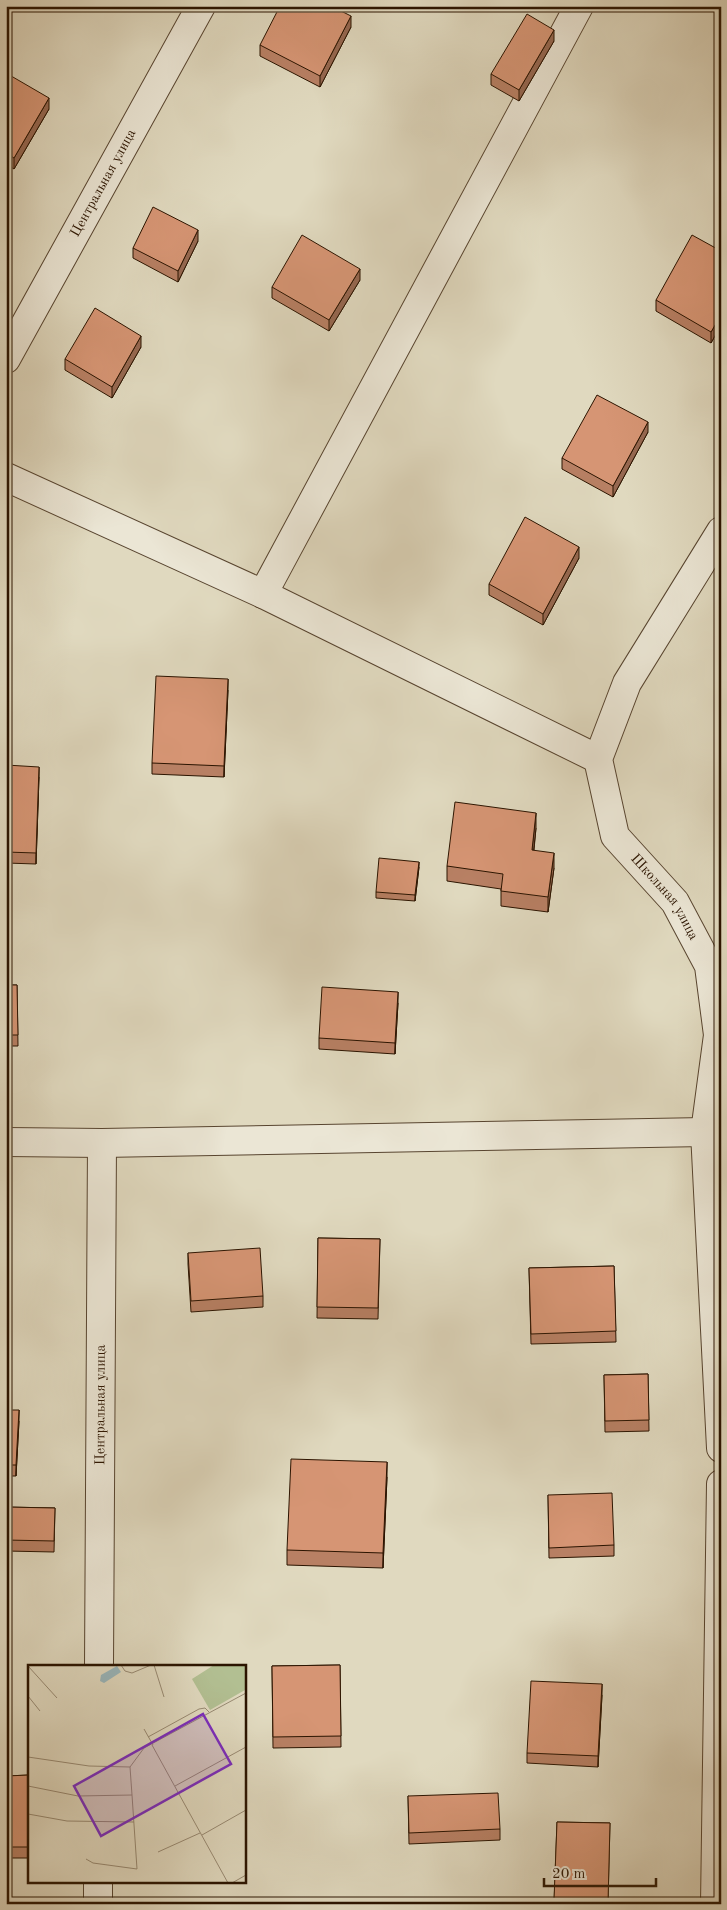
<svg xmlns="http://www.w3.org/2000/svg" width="727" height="1910" font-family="'Old Standard TT',serif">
  <rect width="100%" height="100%" fill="#e0d9bf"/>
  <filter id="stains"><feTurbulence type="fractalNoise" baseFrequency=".004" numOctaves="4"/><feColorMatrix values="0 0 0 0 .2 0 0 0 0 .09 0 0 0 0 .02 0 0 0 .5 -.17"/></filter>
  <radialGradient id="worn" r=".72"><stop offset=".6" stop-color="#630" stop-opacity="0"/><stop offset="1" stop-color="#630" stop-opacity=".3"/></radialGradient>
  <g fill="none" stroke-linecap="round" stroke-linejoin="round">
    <g stroke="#584530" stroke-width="30">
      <g id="minor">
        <polyline points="579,6 263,594 598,759"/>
        <path id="s1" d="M 6,359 L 201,6"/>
        <polyline points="6,477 263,594"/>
        <path id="s2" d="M 721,531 L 627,683 L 598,759 L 615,836 L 675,902 L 709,966 L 718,1035 L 705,1132 L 721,1448"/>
        <polyline points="6,1142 102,1143 705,1132"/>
        <path id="s3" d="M 99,1666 L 102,1143"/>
        <polyline points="98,1904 98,1881"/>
        <polyline points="715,1904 721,1484"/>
      </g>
    </g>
    <use href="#minor" stroke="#ebe6d5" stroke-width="28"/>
  </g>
  <g fill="#b88064" stroke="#2b1400">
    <polygon points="351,27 320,87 260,56 260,45"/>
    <polygon points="554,41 519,101 491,85 491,74"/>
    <polygon points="6,73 49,109 14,169 6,164"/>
    <polygon points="198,241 178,282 133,258 133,248"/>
    <polygon points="721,251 721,325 711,343 656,311 656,300"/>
    <polygon points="360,280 329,331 272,298 272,287"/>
    <polygon points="141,347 112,398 65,370 65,359"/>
    <polygon points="648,432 613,497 562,469 562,458"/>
    <polygon points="579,558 543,625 489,595 489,584"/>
    <polygon points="228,690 224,777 152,774 152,763"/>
    <polygon points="6,765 39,777 36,864 6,863"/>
    <polygon points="536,828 534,850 554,868 548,912 501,906 501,889 447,881 447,866"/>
    <polygon points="419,867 415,901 376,898 376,892"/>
    <polygon points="6,985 17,985 18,1046 6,1046"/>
    <polygon points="398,1003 395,1054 319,1049 319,1038"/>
    <polygon points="318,1238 380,1239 378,1319 317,1318"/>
    <polygon points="188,1253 263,1296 263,1307 191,1312 188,1264"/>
    <polygon points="614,1266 616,1342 531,1344 529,1268"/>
    <polygon points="648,1374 649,1431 605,1432 604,1375"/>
    <polygon points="6,1410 19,1421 16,1476 6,1476"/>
    <polygon points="387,1477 383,1568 287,1565 287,1550"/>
    <polygon points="548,1495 614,1545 614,1556 549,1558"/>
    <polygon points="6,1507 55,1508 54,1552 6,1551"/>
    <polygon points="340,1665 341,1747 273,1748 272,1666"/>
    <polygon points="602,1695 598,1767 527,1763 527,1753"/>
    <polygon points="29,1775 29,1858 6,1858 6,1776"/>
    <polygon points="408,1796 500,1829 500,1840 409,1844"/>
    <polygon points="557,1822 610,1823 608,1904 554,1904"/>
  </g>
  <g fill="#966851" stroke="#2b1400">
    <polygon points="351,16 351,27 320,87 320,76"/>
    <polygon points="554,30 554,41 519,101 519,90"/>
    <polygon points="49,98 49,109 14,169 14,158"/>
    <polygon points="198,230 198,241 178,282 178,271"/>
    <polygon points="360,269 360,280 329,331 329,320"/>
    <polygon points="721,315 721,325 711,343 711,332"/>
    <polygon points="141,336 141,347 112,398 112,387"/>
    <polygon points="648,422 648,432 613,497 613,486"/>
    <polygon points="579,547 579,558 543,625 543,614"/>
    <polygon points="228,679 228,690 224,777 224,766"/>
    <polygon points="39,767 39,777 36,864 36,853"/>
    <polygon points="536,813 536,828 532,865 532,850"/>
    <polygon points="554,853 554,868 548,912 548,897"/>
    <polygon points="419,862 419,867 415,901 415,895"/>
    <polygon points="398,992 398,1003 395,1054 395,1043"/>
    <polygon points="19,1410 19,1421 16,1476 16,1465"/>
    <polygon points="387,1462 387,1477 383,1568 383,1553"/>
    <polygon points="602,1684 602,1695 598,1767 598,1756"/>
  </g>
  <g fill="#d69574" stroke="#2b1400">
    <polygon points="280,6 331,6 351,16 320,76 260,45"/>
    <polygon points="527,14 554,30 519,90 491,74"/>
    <polygon points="6,73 49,98 14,158 6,153"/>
    <polygon points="153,207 198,230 178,271 133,248"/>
    <polygon points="302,235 360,269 329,320 272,287"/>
    <polygon points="692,235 721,251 721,315 711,332 656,300"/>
    <polygon points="95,308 141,336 112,387 65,359"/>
    <polygon points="597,395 648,422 613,486 562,458"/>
    <polygon points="525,517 579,547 543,614 489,584"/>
    <polygon points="156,676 228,679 224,766 152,763"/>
    <polygon points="6,765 39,767 36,853 6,852"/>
    <polygon points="455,802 536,813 532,850 554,853 548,897 501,891 503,874 447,866"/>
    <polygon points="379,858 419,862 415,895 376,892"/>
    <polygon points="6,985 17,985 18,1035 6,1035"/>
    <polygon points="322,987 398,992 395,1043 319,1038"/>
    <polygon points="318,1238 380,1239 378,1308 317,1307"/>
    <polygon points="260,1248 263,1296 191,1301 188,1253"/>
    <polygon points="614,1266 616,1331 531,1334 529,1268"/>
    <polygon points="648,1374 649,1420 605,1421 604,1375"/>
    <polygon points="6,1410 19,1410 16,1465 6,1465"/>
    <polygon points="291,1459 387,1462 383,1553 287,1550"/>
    <polygon points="612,1493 614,1545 549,1548 548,1495"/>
    <polygon points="6,1507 55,1508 54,1541 6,1540"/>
    <polygon points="340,1665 341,1736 273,1737 272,1666"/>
    <polygon points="531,1681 602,1684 598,1756 527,1753"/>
    <polygon points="29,1775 29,1847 6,1847 6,1776"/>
    <polygon points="498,1793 500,1829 409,1833 408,1796"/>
    <polygon points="557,1822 610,1823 608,1902 554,1900"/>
  </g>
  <g text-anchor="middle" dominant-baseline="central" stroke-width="4.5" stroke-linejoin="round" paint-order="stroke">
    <g font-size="14" fill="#2b1400" stroke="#ebe6d5">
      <text stroke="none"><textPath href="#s1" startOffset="201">Центральная улица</textPath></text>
      <text stroke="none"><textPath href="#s2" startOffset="418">Школьная улица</textPath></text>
      <text stroke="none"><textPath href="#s3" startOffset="261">Центральная улица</textPath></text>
    </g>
  </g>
  <g transform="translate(28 1665)">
    <rect width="218" height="218" fill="#e0d9bf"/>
    <path d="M 186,0 L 217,0 L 217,25 L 182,45 L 164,14 Z" fill="#b2bf92"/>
    <path d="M 89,1 L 93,7 L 76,18 L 72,16 L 73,10 Z" fill="#99b7bd"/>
    <path fill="none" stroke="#988a73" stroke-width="1" d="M 93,0 L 97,6 L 104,8 L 123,0M 126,0 L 136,32M 0,1 L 29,33M 0,31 L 12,46M 116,64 L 125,80M 120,72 L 171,44 L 177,43 L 181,47M 124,80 L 200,218M 0,92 L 61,101 L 102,102 L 116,83 L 218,28M 0,121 L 50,131 L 104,130 L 102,102M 147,121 L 218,82M 0,149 L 39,156 L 106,157M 174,170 L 218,145M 130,187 L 172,168M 58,194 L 65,198 L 109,204 L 104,130M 204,218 L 218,210"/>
    <path fill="#7b2cbf" fill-opacity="0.15" stroke="#7b2cbf" stroke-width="2.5" d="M 175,49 L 203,99 L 73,171 L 46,121 Z"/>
    <rect width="218" height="218" fill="none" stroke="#2b1400" stroke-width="2.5"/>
  </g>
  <rect width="727" height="1910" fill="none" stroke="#e0d9bf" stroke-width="25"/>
  <rect x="8" y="8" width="712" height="1895" fill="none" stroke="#2b1400" stroke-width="2.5"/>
  <rect x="12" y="12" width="702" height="1885" fill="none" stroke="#2b1400"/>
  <path d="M544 1878v8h112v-8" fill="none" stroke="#2b1400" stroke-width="2.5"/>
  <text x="552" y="1878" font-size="15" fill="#2b1400" stroke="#ebe6d5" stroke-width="4" paint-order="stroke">20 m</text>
  <rect width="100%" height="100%" filter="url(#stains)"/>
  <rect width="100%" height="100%" fill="url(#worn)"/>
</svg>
